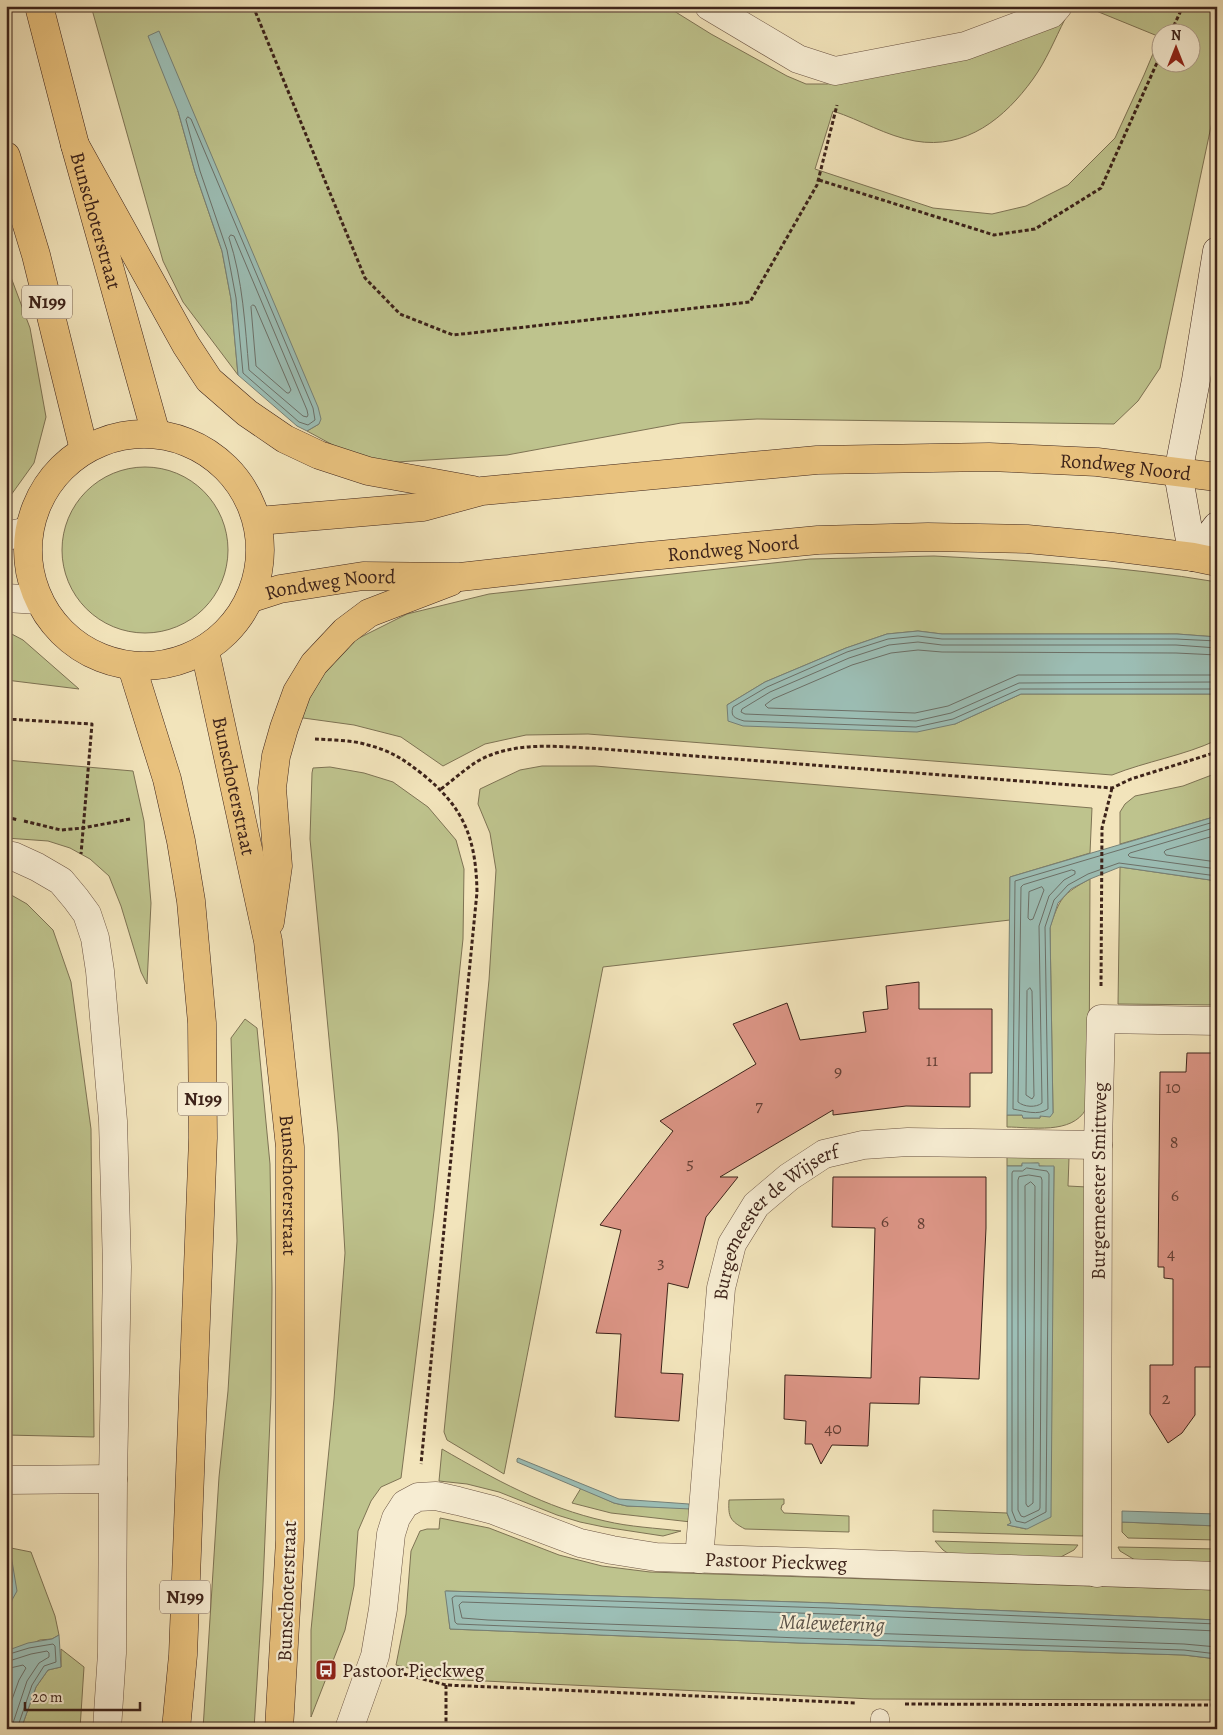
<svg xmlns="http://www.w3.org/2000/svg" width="1223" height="1735" font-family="Alegreya,serif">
  <rect width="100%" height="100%" fill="#f2e4bb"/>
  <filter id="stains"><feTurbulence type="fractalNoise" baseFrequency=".004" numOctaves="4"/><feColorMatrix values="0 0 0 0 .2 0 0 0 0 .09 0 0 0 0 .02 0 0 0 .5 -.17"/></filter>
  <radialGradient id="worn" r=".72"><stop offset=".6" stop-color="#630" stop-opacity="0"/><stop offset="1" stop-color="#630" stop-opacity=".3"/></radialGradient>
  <g fill="#bec38d" stroke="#7e7354" fill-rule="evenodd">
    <path d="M 91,6 L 666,6 L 711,34 L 787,76 L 806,84 L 827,84 L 848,80 L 1044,31 L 1065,19 C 1055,39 1046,61 1033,79 C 1005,118 966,150 915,141 C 886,136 861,120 833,111 L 815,169 L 933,208 L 992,214 L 1026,206 L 1068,185 L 1115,138 L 1144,75 L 1160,37 L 1084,6 L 1217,6 L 1217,98 L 1160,368 L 1138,401 L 1114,424 L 757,419 L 681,423 L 507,455 L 397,462 L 355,457 L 307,431 L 319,424 L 178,111 L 195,172 L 222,251 L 231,299 L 238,375 L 183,302 L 163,261 ZM 1160,32 L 1190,32 L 1190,62 L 1160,62 Z"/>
    <polygon points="6,264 30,328 46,417 34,463 6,502"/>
    <circle cx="145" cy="550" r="83"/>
    <path d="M 934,556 C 1028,561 1123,566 1217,582 L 1217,637 L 1177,634 L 942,634 L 918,631 L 887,634 L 846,648 L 765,682 L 727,705 L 955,724 L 1021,694 L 1217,694 L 1217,740 C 1183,756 1147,761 1112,775 L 588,734 L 526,735 L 485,744 L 443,766 L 401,737 L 354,725 L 296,717 L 317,680 L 349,643 L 407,614 L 489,594 L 810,559 Z"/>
    <polygon points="6,631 23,640 79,689 6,680"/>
    <polygon points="6,760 133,771 144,821 151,903 147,984 141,972 121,906 109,876 90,859 70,848 48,841 6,838"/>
    <polygon points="542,766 595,766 1092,808 1090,853 1010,877 1010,920 603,967 504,1474 447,1440 444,1432 489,980 496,870 490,833 478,804 480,789 520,770"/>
    <polygon points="330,767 364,773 393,782 428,807 456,840 464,869 463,939 434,1211 401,1478 381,1487 371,1501 358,1531 354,1586 345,1630 311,1717 311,1630 334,1399 345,1253 338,1133 310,839 312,773 313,768"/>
    <polygon points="1217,773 1217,816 1120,844 1120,812 1125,804 1135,796 1183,786"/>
    <polygon points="1120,867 1217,881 1217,1005 1118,1004"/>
    <path d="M 1090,879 L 1089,1097 C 1088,1100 1088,1105 1086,1109 C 1072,1135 1031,1127 1007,1127 L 1007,1115 L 1023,1115 L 1023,1118 L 1040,1118 L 1040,1116 L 1053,1113 L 1050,927 C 1060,898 1062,894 1090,879 Z"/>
    <polygon points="6,892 27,904 53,930 71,982 91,1129 94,1437 6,1435"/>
    <polygon points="245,1019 257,1028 270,1164 272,1288 271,1395 263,1585 254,1729 203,1729 219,1477 228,1391 237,1241 231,1038"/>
    <polygon points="1007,1154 1069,1158 1068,1186 1087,1187 1085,1529 1083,1536 933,1532 933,1510 1007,1513 1011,1523 1008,1525 1026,1529 1052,1306 1054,1167 1039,1166 1038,1163 1022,1164 1022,1166 1007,1166"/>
    <path d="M 442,1449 C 494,1479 546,1508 605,1521 C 630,1527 656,1528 681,1531 L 663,1536 L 604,1527 L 580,1522 L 557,1515 L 499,1492 L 467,1484 L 439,1481 Z"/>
    <polygon points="581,1488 614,1503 627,1506 690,1508 690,1502 697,1503 691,1522 611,1513 572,1503"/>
    <path d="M 784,1499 L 784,1504 L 782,1505 L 781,1509 L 784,1513 L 849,1516 L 849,1532 L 745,1529 C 730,1521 728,1517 729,1500 Z"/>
    <polygon points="440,1518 489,1528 559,1555 602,1566 650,1572 1217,1590 1217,1620 829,1603 446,1591 450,1629 799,1643 1184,1655 1217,1659 1217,1700 873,1699 441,1679 441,1676 396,1665 406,1614 411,1551 420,1531 427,1529 439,1529"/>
    <polygon points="1122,1522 1217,1526 1217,1540 1128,1538 1122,1532"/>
    <polygon points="935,1541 1078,1545 1074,1550 1057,1559 949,1554 943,1550"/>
    <polygon points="6,1547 31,1552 55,1616 59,1635 52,1639 40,1640 6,1655"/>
    <polygon points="1118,1547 1217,1549 1217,1563 1135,1560 1120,1551"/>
    <polygon points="61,1649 84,1667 80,1729 21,1729 36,1687 48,1670 61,1667"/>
  </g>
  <g fill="#9cbeb5" stroke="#768077">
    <polygon points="159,31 318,407 321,419 319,424 307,431 297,426 238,375 231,299 222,251 195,172 178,111 148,36"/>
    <polygon points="918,631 942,634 1177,634 1217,637 1217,694 1021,694 955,724 917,732 743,726 728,721 727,705 765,682 846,648 887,634"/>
    <polygon points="1217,816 1217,881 1120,867 1090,879 1071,889 1058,903 1050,928 1053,1113 1050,1117 1040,1116 1040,1118 1023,1118 1022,1115 1007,1115 1010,877"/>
    <polygon points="1022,1163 1039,1163 1039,1166 1054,1166 1051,1517 1027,1529 1007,1525 1011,1523 1007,1513 1007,1166 1022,1166"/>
    <polygon points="518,1458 619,1499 689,1504 690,1509 627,1506 614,1503 517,1462 517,1459"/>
    <polygon points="1122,1511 1217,1514 1217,1526 1122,1522"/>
    <polygon points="6,1539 9,1543 17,1591 12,1600 6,1621 6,1599 12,1582 12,1563 6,1550"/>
    <polygon points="445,1591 829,1603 1217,1620 1217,1659 1184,1655 799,1643 450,1629"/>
    <polygon points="59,1635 61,1667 48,1670 36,1687 21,1729 6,1729 6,1651 28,1643 52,1639"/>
  </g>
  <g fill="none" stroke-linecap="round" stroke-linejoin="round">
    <g stroke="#6c7068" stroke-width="1">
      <polygon points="188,117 191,119 313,408 315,420 308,425 299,422 243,373 236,298 227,250 200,171 186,120"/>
      <path d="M 231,235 L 234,236 L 307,410 L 308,415 L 307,417 L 303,416 L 249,370 C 245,326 243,280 229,238 Z"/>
      <polygon points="253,305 255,306 291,390 289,393 287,393 256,366 251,307"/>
      <path d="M 1217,641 L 1176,639 L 942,639 L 918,636 L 888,639 L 847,652 L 767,687 L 733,707 C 730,717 735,718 744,721 L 916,727 L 953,719 L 1020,689 L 1217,689"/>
      <polyline points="1217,648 1176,645 942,645 918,642 889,645 849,658 770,692 742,709 741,712 745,714 916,721 951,713 1019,683 1217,682"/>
      <polyline points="1217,655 1176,653 942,652 918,650 891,653 852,665 773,699 765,705 768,708 915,713 948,706 1018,675 1217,675"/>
      <path d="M 1217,821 L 1015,881 L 1013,1109 C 1024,1111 1038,1116 1048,1109 L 1045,927 L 1054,900 L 1068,885 L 1088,874 L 1119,863 L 1217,876"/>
      <polyline points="1217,827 1130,853 1128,855 1130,857 1217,869"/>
      <polyline points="1217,835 1166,850 1164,852 1166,855 1217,862"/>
      <path d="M 1072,870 L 1075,871 L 1075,874 L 1064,880 L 1049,896 L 1039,926 L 1042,1103 C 1036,1108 1024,1107 1018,1102 L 1021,887 L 1023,885 Z"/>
      <polygon points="1042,887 1044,890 1033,919 1030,920 1028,918 1029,892"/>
      <polygon points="1030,988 1032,991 1034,1096 1032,1099 1026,1095 1027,991"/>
      <polygon points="1027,1168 1047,1171 1049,1174 1046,1512 1025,1523 1016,1521 1012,1511 1012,1173 1013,1171 1022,1171"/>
      <polygon points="1029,1175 1041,1177 1042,1180 1040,1508 1039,1510 1024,1517 1021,1516 1018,1510 1018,1180 1019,1177"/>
      <polygon points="1031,1182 1035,1186 1033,1503 1028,1507 1026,1504 1025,1186"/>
      <polyline points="1217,1624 828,1608 455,1596 452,1598 455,1622 457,1624 799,1638 1184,1650 1217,1654"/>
      <polyline points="1217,1631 828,1614 462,1602 459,1605 462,1618 488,1620 1184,1644 1217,1647"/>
      <polyline points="6,1655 29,1648 53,1644 55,1646 56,1662 44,1666 32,1685 17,1729"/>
      <polyline points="6,1662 31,1654 47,1651 49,1653 49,1657 39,1663 27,1681 11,1729"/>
      <polyline points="6,1669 23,1665 26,1668 19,1680 6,1716"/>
    </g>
  </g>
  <g fill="#dd9687" stroke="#3d231a">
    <polygon points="919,982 919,1009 992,1009 992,1073 970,1073 970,1107 906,1106 833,1115 833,1110 720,1177 738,1177 706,1217 688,1288 668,1283 661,1373 683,1374 679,1421 615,1417 621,1334 596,1333 621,1230 600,1225 673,1131 660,1121 756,1064 733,1024 787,1003 800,1040 866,1032 863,1012 888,1009 886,986"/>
    <polygon points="1187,1053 1217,1053 1217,1234 1214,1234 1213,1324 1217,1324 1217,1367 1195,1367 1195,1415 1182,1433 1168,1443 1150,1414 1150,1365 1173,1365 1173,1279 1164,1278 1164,1267 1158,1267 1160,1072 1186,1072"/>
    <polygon points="833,1177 986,1177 986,1228 979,1379 920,1377 919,1404 870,1403 868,1446 832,1445 821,1464 812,1444 805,1444 806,1421 784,1419 785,1375 871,1378 875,1228 832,1227"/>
  </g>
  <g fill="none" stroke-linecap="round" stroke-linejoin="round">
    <g stroke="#6a5342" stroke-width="19">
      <polyline id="lane" points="880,1718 880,1729"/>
    </g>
    <g stroke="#6a5342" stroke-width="29">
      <g id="street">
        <polyline points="709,6 798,59 835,71 965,46 1051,14 1058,6"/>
        <polyline points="6,536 29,531"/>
        <polyline points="6,598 39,600"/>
        <polyline points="6,855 13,856 37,867 61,881 76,899 87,914 95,938 100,971 113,1121 117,1267 113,1479 112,1653 107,1729"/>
        <polyline points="6,1480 113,1479"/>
        <path id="s1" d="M 699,1559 L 721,1288 L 732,1244 L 756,1205 L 789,1177 L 824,1154 L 863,1145 L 908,1142 L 1098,1145"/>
        <path id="s2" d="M 1097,1573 L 1098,1145 L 1101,1019 L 1217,1021"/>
        <path id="s3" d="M 349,1729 L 375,1656 L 383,1609 L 391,1534 L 396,1518 L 405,1504 L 418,1497 L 436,1496 L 458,1501 L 493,1510 L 580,1543 L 612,1550 L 656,1557 L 1217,1576"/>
      </g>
    </g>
    <g stroke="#3d231a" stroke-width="29">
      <g id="secondary">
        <polyline points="1193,557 1178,473 1196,380 1217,251"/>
        <polyline points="1193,557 1217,526"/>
      </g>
    </g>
    <g stroke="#3d231a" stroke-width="29">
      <g id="primary">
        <path id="s4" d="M 39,6 L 75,145 L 156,434"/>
        <polyline points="75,145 186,345 209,380 247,413 285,439 319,455 368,471 473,490"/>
        <polyline points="6,156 36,255 84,450"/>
        <circle cx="144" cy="550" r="116"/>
        <path id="s5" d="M 258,521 L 423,507 L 482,491 L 817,460 L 989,457 L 1097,462 L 1217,477"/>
        <path id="s6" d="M 252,598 L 280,589 L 363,576 L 460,577 L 639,557 L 818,540 L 928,537 L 1027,539 L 1112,547 L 1193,557 L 1217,562"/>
        <path id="s7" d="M 205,651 L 268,941 L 290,1147 L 290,1540 L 279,1729"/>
        <polyline points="132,667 167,779 181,841 191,901 202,1023 203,1138 183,1655 176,1729"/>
        <polyline points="270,922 278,866 272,788 276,756 284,728 297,692 314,664 345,631 369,613 450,582"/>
      </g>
    </g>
    <g stroke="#3d231a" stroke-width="3" stroke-dasharray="4 2.5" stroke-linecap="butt">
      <polyline points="253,6 365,278 400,314 453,335 750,302 817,185 837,105"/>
      <polyline points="1171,32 1183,6"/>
      <polyline points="819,180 994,235 1035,229 1101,188 1160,56"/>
      <polyline points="6,719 92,724 81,854"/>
      <path d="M 315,739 C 332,740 352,740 368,745 C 391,751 403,759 421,773 C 464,807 476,838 477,892 L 421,1464"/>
      <path d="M 441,789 C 453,780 465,769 478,761 C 515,740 562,747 603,749 L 1112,788 L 1131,779 L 1217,752"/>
      <polyline points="6,817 18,820"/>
      <polyline points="24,821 61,830 83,828 130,819"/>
      <polyline points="1101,986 1102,828 1112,788"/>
      <polyline points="404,1674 446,1685 856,1703"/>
      <polyline points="446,1685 446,1729"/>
      <polyline points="905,1704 1217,1705"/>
    </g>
    <use href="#lane" stroke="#f7edd3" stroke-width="18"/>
    <use href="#street" stroke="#f7edd3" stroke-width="28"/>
    <use href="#secondary" stroke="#f7edd3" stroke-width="28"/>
    <use href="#primary" stroke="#e9c27e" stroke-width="28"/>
  </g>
  <defs>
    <g id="bus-square" transform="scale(1.125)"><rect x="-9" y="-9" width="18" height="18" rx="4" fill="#8f2418" stroke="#f7edd3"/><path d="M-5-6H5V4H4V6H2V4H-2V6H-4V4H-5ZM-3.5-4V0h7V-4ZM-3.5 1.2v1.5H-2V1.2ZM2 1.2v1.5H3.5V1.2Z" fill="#fff"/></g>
  </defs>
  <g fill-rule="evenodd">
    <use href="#bus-square" x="326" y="1670"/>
  </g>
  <g text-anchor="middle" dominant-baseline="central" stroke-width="4.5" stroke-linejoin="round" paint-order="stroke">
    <g font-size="18" fill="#654035">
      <text x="932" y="1060">11</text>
      <text x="838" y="1071">9</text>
      <text x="1173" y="1087">10</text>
      <text x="759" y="1105">7</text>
      <text x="1174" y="1142">8</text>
      <text x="690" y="1163">5</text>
      <text x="1175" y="1195">6</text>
      <text x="885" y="1221">6</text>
      <text x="921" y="1223">8</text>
      <text x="1171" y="1253">4</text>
      <text x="661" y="1262">3</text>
      <text x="1166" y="1398">2</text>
      <text x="833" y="1428">40</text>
    </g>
    <g fill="#f7edd3" stroke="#756052" stroke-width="1">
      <rect x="22" y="285.5" width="50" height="33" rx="4"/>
      <rect x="178" y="1082.5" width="50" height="33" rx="4"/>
      <rect x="160" y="1580.5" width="50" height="33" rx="4"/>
    </g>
    <g font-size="19" font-weight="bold" fill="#3d231a">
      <text x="47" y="302">N199</text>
      <text x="203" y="1099">N199</text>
      <text x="185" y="1597">N199</text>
    </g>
    <g font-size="20" fill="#3d231a" stroke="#f7edd3">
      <text stroke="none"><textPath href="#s4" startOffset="222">Bunschoterstraat</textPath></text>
      <text stroke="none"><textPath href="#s5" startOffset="872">Rondweg Noord</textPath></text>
      <text stroke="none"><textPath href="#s6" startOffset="485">Rondweg Noord</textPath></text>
      <text stroke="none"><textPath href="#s6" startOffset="80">Rondweg Noord</textPath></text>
      <text stroke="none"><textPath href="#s7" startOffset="138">Bunschoterstraat</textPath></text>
      <text stroke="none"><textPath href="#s2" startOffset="392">Burgemeester Smittweg</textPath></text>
      <text stroke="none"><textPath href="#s7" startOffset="542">Bunschoterstraat</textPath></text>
      <text stroke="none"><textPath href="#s1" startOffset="361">Burgemeester de Wijserf</textPath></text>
      <text stroke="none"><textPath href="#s3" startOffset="616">Pastoor Pieckweg</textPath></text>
      <text transform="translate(287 1591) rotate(-88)">Bunschoterstraat</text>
    </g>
    <g font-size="20" fill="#3d231a" stroke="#f7edd3" text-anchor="start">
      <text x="342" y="1670">Pastoor Pieckweg</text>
    </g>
    <g font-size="21" font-style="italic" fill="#5a5248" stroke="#f7edd3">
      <text transform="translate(832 1623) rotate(2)">Malewetering</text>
    </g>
  </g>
  <rect width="1223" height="1735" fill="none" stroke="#f2e4bb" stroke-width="25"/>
  <rect x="8" y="8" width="1208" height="1720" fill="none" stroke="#3d231a" stroke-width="2.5"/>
  <rect x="12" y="12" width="1198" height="1710" fill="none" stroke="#3d231a"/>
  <g transform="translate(1176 48)"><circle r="24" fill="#f7edd3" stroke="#ad9c89"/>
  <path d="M0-4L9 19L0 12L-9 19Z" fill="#8f2418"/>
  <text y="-8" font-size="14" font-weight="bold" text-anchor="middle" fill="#3d231a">N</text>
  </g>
  <path d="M25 1702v8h115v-8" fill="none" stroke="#3d231a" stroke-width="2.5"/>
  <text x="32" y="1702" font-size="15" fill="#3d231a" stroke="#f7edd3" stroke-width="4" paint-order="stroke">20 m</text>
  <rect width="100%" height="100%" filter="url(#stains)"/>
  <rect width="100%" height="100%" fill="url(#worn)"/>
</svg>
